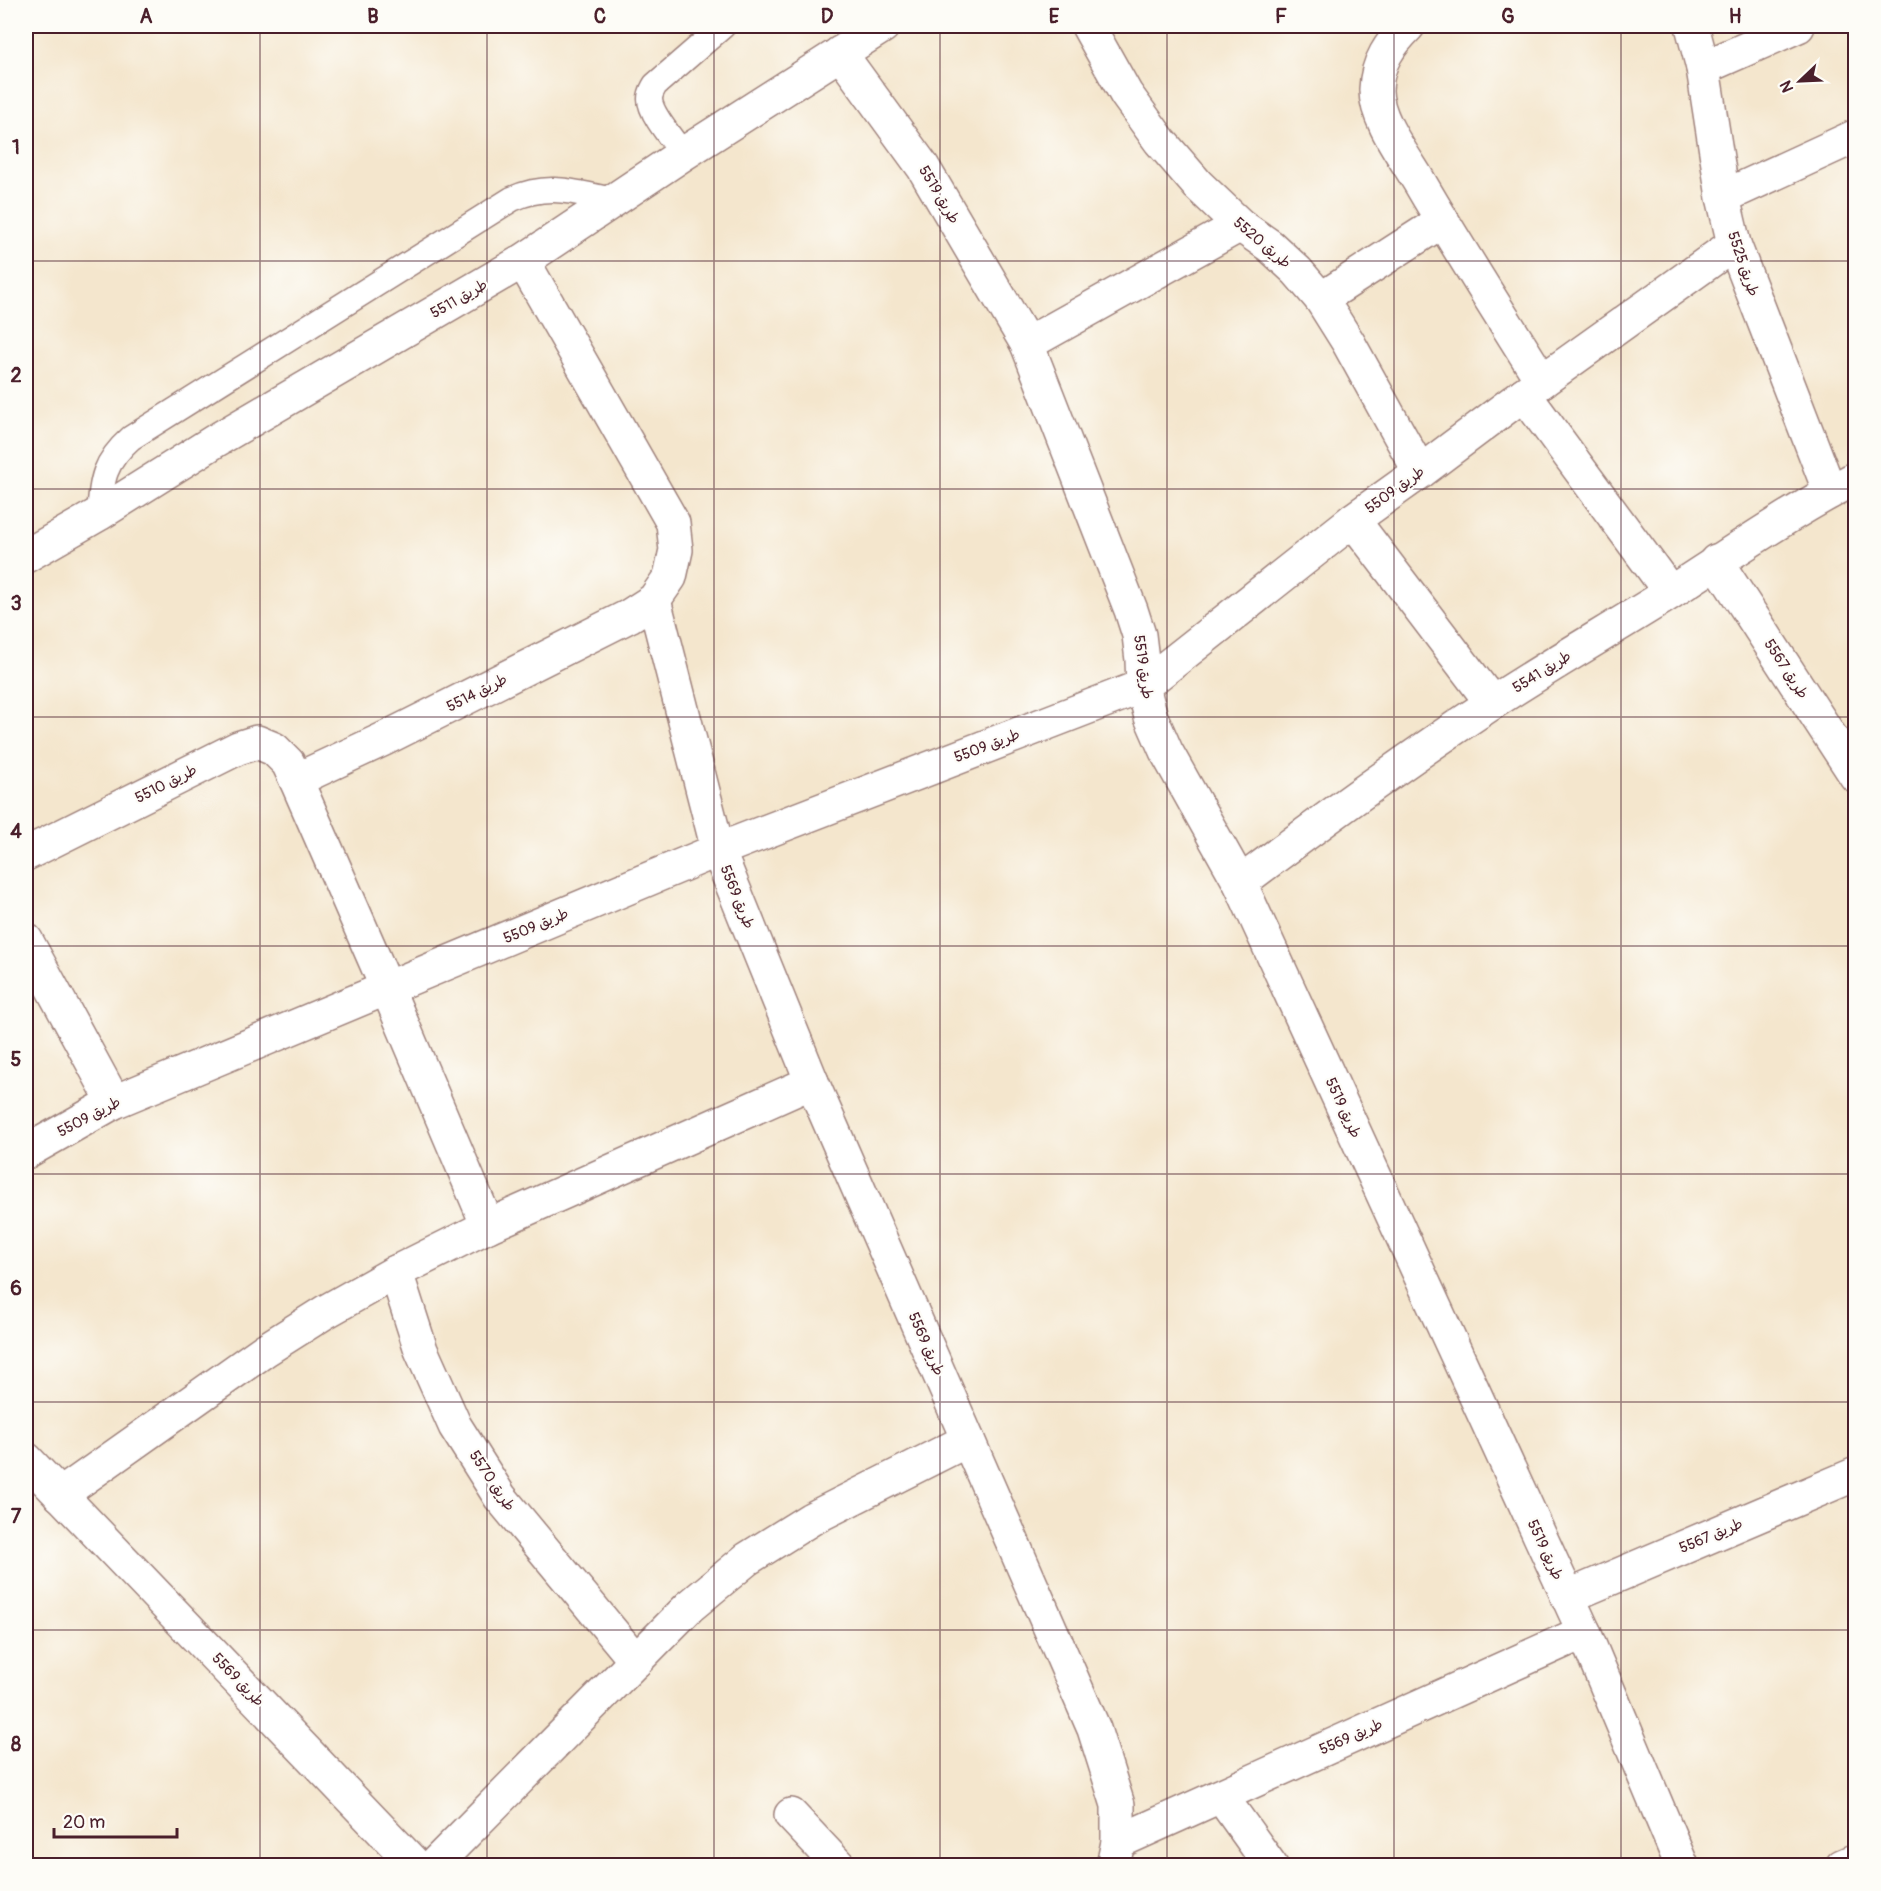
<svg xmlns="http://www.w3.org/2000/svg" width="1881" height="1891" font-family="Pangolin,'Playpen Sans Arabic',sans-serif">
  <rect width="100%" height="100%" fill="#fdfcf7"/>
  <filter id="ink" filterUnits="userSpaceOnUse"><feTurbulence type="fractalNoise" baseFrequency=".0167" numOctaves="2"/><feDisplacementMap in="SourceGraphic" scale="12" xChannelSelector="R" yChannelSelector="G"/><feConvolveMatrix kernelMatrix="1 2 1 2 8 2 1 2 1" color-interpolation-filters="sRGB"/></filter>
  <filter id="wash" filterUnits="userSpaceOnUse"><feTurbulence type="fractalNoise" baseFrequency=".008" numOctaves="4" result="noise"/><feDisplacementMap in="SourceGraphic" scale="24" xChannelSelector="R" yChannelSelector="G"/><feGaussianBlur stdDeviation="1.35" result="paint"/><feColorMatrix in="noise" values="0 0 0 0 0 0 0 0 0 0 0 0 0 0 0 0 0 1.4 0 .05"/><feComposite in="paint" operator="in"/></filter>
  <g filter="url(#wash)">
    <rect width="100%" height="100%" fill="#f4e6cd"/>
  </g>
  <g filter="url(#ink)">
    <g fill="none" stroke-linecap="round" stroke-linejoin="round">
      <g stroke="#9f827c" stroke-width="27">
        <g id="lane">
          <path d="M 683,154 C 674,141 650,114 650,99 C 650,93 653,89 655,85 L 723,26"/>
          <path d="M 99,514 C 102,479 103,463 131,438 L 512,199 C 549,182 576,193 614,200"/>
        </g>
      </g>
      <g stroke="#9f827c" stroke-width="36">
        <g id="street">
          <polyline points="1088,26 1126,94 1160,141 1198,185 1240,225 1270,246 1297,271 1321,299 1348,342 1420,472"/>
          <path d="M 1408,26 C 1390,44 1377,62 1376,89 C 1375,119 1405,157 1420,183 C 1459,250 1501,315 1542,381"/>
          <polyline points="1692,26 1703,68 1723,197 1734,244 1830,492"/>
          <polyline points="840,53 923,167 1027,344 1131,610 1139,635 1142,660 1143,686 1151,717 1166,751 1240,883 1584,1632 1682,1866"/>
          <polyline points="1703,68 1798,26"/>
          <polyline points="1723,197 1856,136"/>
          <polyline points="1321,299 1442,221"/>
          <polyline points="1027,344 1240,225"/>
          <polyline points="1524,394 1670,592"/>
          <polyline points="1353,520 1492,703"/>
          <polyline points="26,556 99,514 215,441 523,261 683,154 883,26"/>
          <polyline points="1716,561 1856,776"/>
          <polyline points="654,600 718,850 812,1082 1094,1729 1118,1805 1118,1842 1113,1866"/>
          <polyline points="296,780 384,739 629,616 654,600 670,577 676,550 673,523 523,261"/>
          <polyline points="26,854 238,748 257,742 274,749 288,763 296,780 387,988 488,1226"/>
          <path d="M 1240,883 C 1322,821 1406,760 1492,703 C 1550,665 1611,630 1670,593 C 1731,553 1791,512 1856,478"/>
          <polyline points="26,940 114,1102"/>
          <polyline points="26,1152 114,1102 718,850 1143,686 1353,520 1420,472 1524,394 1734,244"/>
          <polyline points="396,1272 421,1350 455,1426 500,1497 636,1661"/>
          <polyline points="26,1459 416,1866"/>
          <polyline points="60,1495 265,1350 325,1312 396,1272 488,1226 812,1082"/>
          <polyline points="1567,1597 1856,1474"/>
          <polyline points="1221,1796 1271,1866"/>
          <polyline points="791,1815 839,1866"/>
          <polyline points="1118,1842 1584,1632"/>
          <polyline points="433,1866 689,1607 747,1559 811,1519 968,1440"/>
        </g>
      </g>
      <g stroke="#9f827c" stroke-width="36">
        <polyline id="secondary" points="1842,1866 1856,1860"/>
      </g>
      <use href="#lane" stroke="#fff" stroke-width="24"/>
      <use href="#street" stroke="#fff" stroke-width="33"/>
      <use href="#secondary" stroke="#fff" stroke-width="33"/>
    </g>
  </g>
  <path fill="none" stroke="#4a1f2b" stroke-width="1.5" stroke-opacity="0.55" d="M 260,26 L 260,1866M 487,26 L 487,1866M 714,26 L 714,1866M 940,26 L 940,1866M 1167,26 L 1167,1866M 1394,26 L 1394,1866M 1621,26 L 1621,1866M 26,261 L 1856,261M 26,489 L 1856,489M 26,717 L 1856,717M 26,946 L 1856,946M 26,1174 L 1856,1174M 26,1402 L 1856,1402M 26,1630 L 1856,1630"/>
  <g text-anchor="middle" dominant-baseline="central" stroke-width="4.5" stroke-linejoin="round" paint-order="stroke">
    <g font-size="15" fill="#4a1f2b" stroke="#fdfcf7">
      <text transform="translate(939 195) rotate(59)">طريق 5519</text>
      <text transform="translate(1262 243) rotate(40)">طريق 5520</text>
      <text transform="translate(1743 264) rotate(71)">طريق 5525</text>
      <text transform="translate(459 299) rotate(-30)">طريق 5511</text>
      <text transform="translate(1395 490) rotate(-36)">طريق 5509</text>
      <text transform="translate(1143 667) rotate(82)">طريق 5519</text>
      <text transform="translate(1786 669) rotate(57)">طريق 5567</text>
      <text transform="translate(1542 672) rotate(-32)">طريق 5541</text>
      <text transform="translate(477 693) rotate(-27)">طريق 5514</text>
      <text transform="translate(987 746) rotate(-21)">طريق 5509</text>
      <text transform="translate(166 784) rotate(-27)">طريق 5510</text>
      <text transform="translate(737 897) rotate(68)">طريق 5569</text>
      <text transform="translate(536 926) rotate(-23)">طريق 5509</text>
      <text transform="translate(1343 1108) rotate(65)">طريق 5519</text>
      <text transform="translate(89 1117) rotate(-28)">طريق 5509</text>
      <text transform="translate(926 1344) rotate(66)">طريق 5569</text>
      <text transform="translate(492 1481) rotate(56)">طريق 5570</text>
      <text transform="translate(1711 1536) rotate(-23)">طريق 5567</text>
      <text transform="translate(1545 1550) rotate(65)">طريق 5519</text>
      <text transform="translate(238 1680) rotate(46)">طريق 5569</text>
      <text transform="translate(1351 1737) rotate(-24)">طريق 5569</text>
    </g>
  </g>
  <rect width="1881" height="1891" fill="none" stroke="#fdfcf7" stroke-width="66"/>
  <g transform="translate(1800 81) rotate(247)" stroke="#fdfcf7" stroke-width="4.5" paint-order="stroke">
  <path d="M0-4.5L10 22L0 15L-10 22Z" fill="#4a1f2b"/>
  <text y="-9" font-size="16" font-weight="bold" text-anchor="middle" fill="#4a1f2b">N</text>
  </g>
  <path d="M54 1828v9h123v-9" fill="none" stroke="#4a1f2b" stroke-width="3"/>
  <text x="63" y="1828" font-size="18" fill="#4a1f2b" stroke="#fdfcf7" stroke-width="4.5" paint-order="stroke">20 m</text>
  <rect x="33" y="33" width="1815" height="1825" fill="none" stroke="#4a1f2b" stroke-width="2"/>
  <g font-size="20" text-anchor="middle" font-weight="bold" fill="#4a1f2b">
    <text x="146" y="23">A</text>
    <text x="373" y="23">B</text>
    <text x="600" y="23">C</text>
    <text x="827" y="23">D</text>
    <text x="1054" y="23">E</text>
    <text x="1281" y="23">F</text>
    <text x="1508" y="23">G</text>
    <text x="1735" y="23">H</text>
    <text x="16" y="154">1</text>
    <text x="16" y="382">2</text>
    <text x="16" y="610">3</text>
    <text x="16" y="838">4</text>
    <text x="16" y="1066">5</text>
    <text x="16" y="1295">6</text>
    <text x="16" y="1523">7</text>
    <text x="16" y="1751">8</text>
  </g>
</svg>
